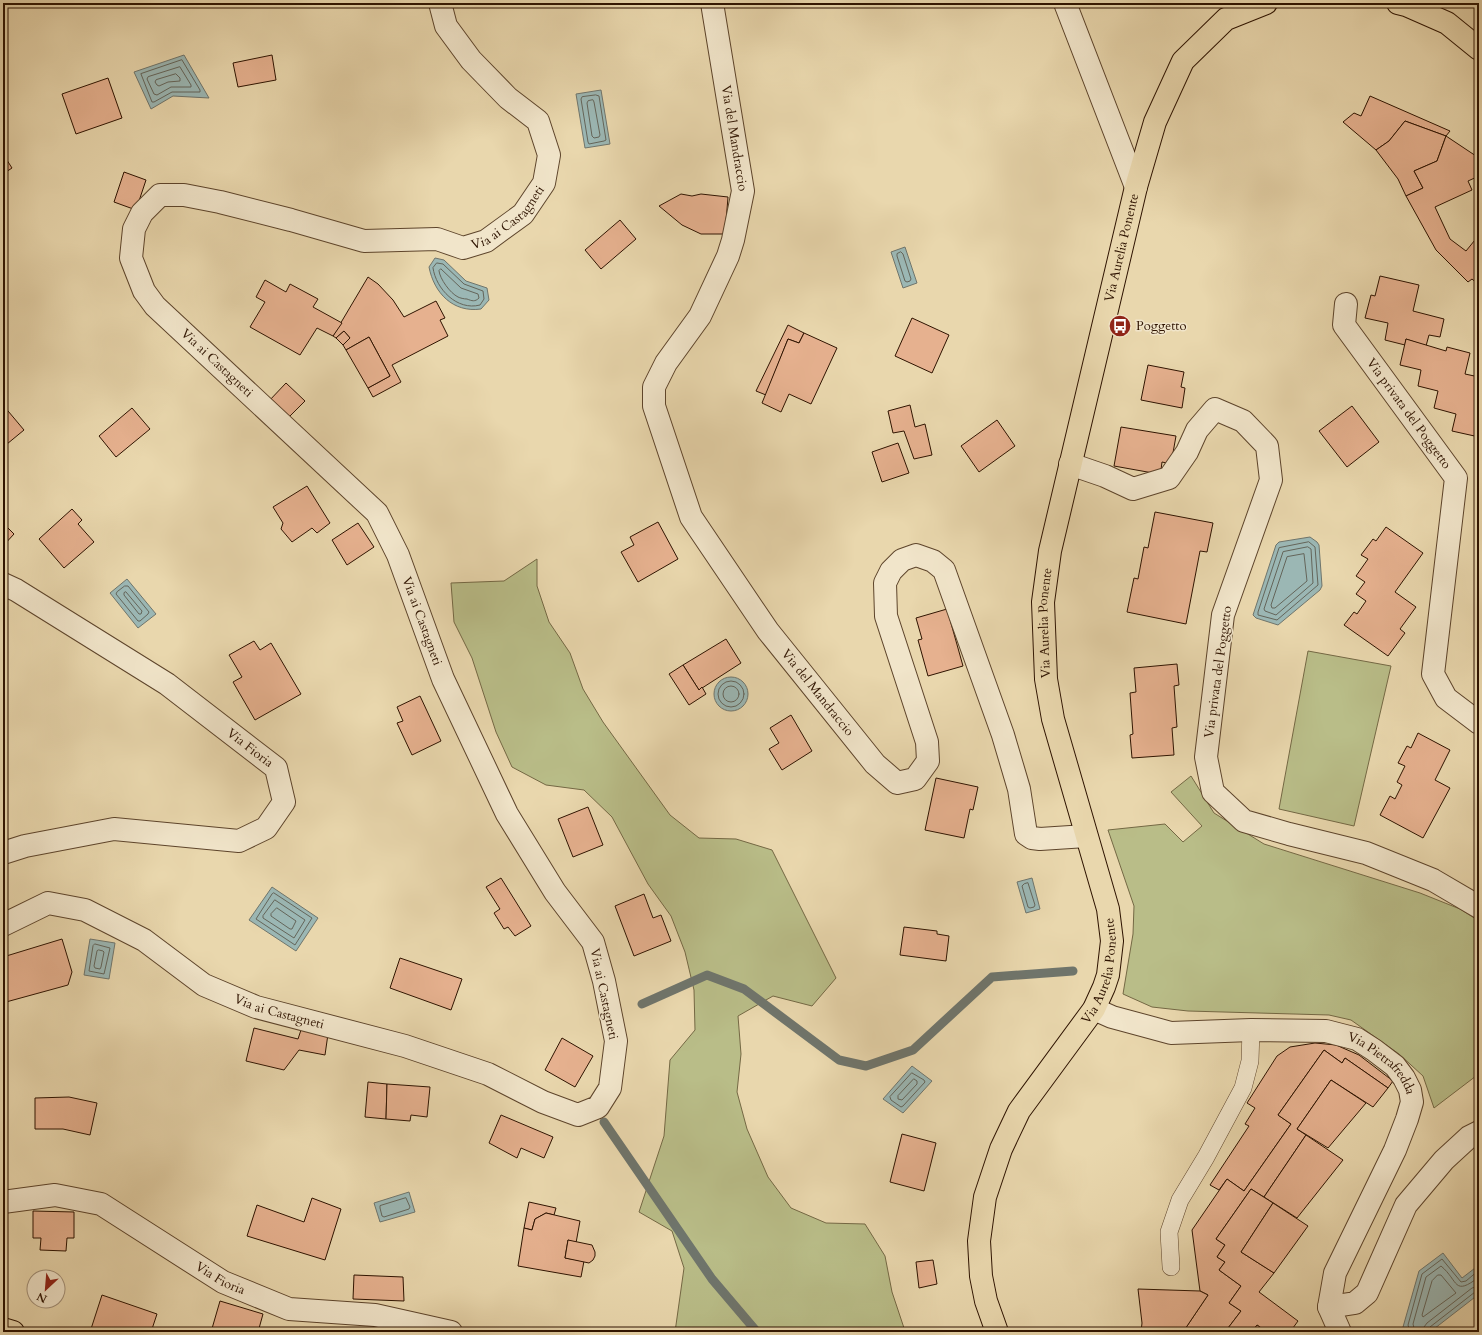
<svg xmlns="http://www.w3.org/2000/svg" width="1482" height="1335" font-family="Cardo,serif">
  <rect width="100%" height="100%" fill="#e9d7ad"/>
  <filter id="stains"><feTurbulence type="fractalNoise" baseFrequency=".005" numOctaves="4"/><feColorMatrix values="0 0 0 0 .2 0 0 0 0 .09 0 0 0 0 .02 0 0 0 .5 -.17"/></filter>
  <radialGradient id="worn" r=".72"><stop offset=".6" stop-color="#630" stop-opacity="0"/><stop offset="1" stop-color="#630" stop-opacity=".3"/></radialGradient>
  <g fill="#b9bd88" stroke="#746844">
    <polygon points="537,559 537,586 549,622 570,653 583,689 603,722 670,815 699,838 736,839 772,850 836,978 812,1006 773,996 738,1016 741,1054 737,1092 747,1129 768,1177 791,1208 826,1223 865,1224 885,1256 892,1292 904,1328 910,1332 675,1332 684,1268 672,1231 639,1212 664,1136 670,1060 695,1030 694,990 685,952 671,916 648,884 612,817 584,790 546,785 512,767 496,732 472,658 454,622 451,583 504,581"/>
    <polygon points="1308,651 1391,666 1354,826 1279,809"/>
    <polygon points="1191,776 1214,813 1264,844 1420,893 1460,909 1479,921 1479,1078 1476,1076 1434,1108 1423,1076 1399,1054 1351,1020 1329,1015 1188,1011 1152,1007 1123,994 1133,934 1134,906 1108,830 1165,824 1183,842 1202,826 1171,792"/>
  </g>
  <g fill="#9bb7b4" stroke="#6f756c">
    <polygon points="184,55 209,98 173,96 151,109 134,72"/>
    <polygon points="601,90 610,144 585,148 576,94"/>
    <polygon points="905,247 917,283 903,288 891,252"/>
    <path d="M 435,258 L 444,260 L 466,281 L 487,288 L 489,300 L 481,309 C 453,313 434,293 429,267 Z"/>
    <polygon points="1310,537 1317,542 1319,545 1322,586 1320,590 1278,625 1256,618 1253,615 1276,545 1279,542"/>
    <polygon points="127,579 156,614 138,628 110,593"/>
    <circle cx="731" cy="694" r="17"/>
    <polygon points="1032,878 1040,909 1026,913 1017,882"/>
    <polygon points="272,887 318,918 296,951 249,920"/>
    <polygon points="90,939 115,943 109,979 84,975"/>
    <polygon points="912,1066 932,1081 903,1113 883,1099"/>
    <polygon points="409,1192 415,1212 380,1222 374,1203"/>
    <polygon points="1443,1253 1462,1278 1479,1265 1479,1294 1430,1332 1407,1332 1403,1327 1419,1271"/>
  </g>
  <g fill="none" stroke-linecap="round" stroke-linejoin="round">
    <g stroke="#64655a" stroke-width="1">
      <polygon points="182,60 200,90 200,92 172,92 154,102 152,102 141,74"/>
      <polygon points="180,67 191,85 191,87 171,87 157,95 154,94 147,79 148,77"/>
      <polygon points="176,74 180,78 180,81 168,82 159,86 157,85 155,82 156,80"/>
      <polygon points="596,95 599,96 606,140 604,141 589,144 588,142 581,99 582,97"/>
      <polygon points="593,100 594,102 600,135 599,137 594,138 592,136 587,103 588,101"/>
      <polygon points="901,252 903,254 911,279 910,281 907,282 905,281 897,256 897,254"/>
      <path d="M 437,263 L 443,264 L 464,284 L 483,291 L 484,299 L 480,305 C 457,311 436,289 433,268 Z"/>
      <path d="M 441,269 L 461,288 L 478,294 L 479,298 C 475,302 472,301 467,299 C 464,299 460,298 458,297 C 450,293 440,279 439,271 Z"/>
      <polygon points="1309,542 1315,547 1318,585 1277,620 1258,615 1258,612 1279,548"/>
      <polygon points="1308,547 1311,549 1313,583 1276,615 1265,611 1264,609 1283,552"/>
      <polygon points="1304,554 1307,581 1275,608 1272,608 1271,605 1287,557"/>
      <polygon points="125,586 128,586 149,612 148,614 140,621 138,621 116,594 117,592"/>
      <polygon points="126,592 142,611 141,614 139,614 124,595 124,593"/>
      <circle cx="731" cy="694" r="13"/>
      <circle cx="731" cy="694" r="8"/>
      <polygon points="1028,883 1035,905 1034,907 1030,908 1028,907 1022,886 1024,884"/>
      <polygon points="274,893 312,918 295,945 256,919 272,894"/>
      <polygon points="275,900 305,920 294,938 263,918 263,916"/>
      <polygon points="277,908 296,921 292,929 290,929 271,916 271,914"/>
      <polygon points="95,944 110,948 104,974 89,971 93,946"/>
      <polygon points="99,950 103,951 104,952 101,967 100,969 95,968 94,966 97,951"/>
      <polygon points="912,1073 924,1080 925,1082 903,1106 901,1107 891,1100 890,1097"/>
      <polygon points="914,1079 917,1081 917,1084 902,1100 898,1099 898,1096"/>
      <polygon points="406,1198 410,1207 409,1209 384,1217 382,1216 380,1208 380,1206"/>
      <polygon points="1438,1275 1441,1275 1456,1293 1423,1317 1422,1315 1432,1281"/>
      <polyline points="1410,1332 1408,1325 1422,1274 1442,1259 1461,1282 1466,1281 1479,1270"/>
      <path d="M 1415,1332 L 1413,1324 L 1426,1277 L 1441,1266 C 1459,1281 1453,1297 1479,1277"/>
      <polyline points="1423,1332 1424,1327 1427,1323 1472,1288 1479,1286"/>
      <polyline points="1428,1332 1430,1327 1475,1292 1479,1291"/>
    </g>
    <g stroke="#6f756c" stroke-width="9">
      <polyline points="642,1004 707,975 744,989 839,1060 866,1066 913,1050 992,977 1073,971"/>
      <polyline points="604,1122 712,1279 757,1332"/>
    </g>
  </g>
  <g fill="#e6b18f" stroke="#2e1300">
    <polygon points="272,55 276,80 238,87 233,63"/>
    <polygon points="108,78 122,118 76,134 62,94"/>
    <polygon points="1370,96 1450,131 1446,136 1405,121 1389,141 1376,150 1343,122 1354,113 1361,116"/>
    <polygon points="1405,121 1446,136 1437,161 1414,171 1423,188 1406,196 1398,179 1376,150 1389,141"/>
    <polygon points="1446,136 1479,158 1479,176 1468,181 1472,190 1435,207 1450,239 1466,251 1479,235 1479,285 1472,279 1468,282 1436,250 1406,196 1423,188 1414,171 1437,161"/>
    <polygon points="3,154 12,168 3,174"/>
    <polygon points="124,172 146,180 136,210 114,202"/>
    <polygon points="681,194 692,196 701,194 728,197 725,234 701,234 682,225 659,206"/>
    <polygon points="620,220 636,239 601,269 585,250"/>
    <polygon points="1380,276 1419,285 1413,311 1444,319 1440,337 1429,335 1426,346 1406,339 1405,345 1385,340 1388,323 1365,318 1371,295 1375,296"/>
    <polygon points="368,277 378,284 393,300 404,317 436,301 445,318 440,320 448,336 392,365 401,382 373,397 368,388 390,376 369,337 346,350 343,345 350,338 344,331 336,338 333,336"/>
    <polygon points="265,280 286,292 290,284 318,299 313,307 342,323 333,336 317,328 300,355 250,327 265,302 256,297"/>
    <polygon points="912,318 949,335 932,373 895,356"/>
    <polygon points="788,325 804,333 799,343 788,339 766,395 756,391"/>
    <polygon points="344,331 350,338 343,345 336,338"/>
    <polygon points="804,333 837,348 811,404 789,394 781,412 762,403 788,339 799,343"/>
    <polygon points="369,337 390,376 368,388 346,350"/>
    <polygon points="1406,339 1446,351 1447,347 1470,353 1465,374 1479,377 1479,437 1452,431 1456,414 1434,408 1438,391 1418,386 1421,370 1400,365"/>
    <polygon points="1148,365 1184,372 1181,387 1185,388 1182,408 1141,400"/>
    <polygon points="286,383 305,401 286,420 268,402"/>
    <polygon points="3,405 24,430 7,444 3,439"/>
    <polygon points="910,405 915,427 925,424 932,455 914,459 904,431 893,433 888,411"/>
    <polygon points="1352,406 1379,442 1347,467 1319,431"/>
    <polygon points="132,408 150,429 116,457 99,436"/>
    <polygon points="997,420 1015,446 979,472 961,446"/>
    <polygon points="1121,427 1176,436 1171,464 1162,462 1160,478 1153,473 1114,466"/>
    <polygon points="898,443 909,473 882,482 872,452"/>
    <polygon points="307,486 330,523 317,533 312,528 292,542 281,529 283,523 273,507"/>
    <polygon points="72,509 82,520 78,524 94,542 64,568 39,539"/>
    <polygon points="1155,512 1213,523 1207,552 1200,551 1186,624 1127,612 1134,578 1138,579 1144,547 1148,548"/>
    <polygon points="658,522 678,559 638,582 621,552 634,545 630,537"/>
    <polygon points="3,523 14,534 3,546"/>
    <polygon points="358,523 374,547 347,565 332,540"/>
    <polygon points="1386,527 1423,553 1395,592 1416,607 1400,629 1405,633 1388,656 1344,625 1354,612 1357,614 1366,601 1356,594 1365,582 1356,576 1368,559 1361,555 1373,539 1376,541"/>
    <polygon points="947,609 963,666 928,676 918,640 922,639 916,618"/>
    <polygon points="726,639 741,663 699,690 683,665"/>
    <polygon points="254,641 260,650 271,643 301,694 255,720 233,682 242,677 229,655"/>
    <polygon points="1177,664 1179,685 1174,686 1177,727 1172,728 1174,755 1132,758 1130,735 1133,734 1130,693 1136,692 1134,668"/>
    <polygon points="683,665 699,690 702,687 706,694 689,705 669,674"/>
    <polygon points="420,696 441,741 412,755 397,723 403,721 397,707"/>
    <polygon points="791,715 812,751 782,770 769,749 779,743 770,728"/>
    <polygon points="1418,733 1450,750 1435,780 1450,788 1423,838 1380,815 1390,796 1395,799 1402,785 1397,782 1405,766 1398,763 1407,746 1411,748"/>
    <polygon points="936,778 978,787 973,810 970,809 964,838 925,830"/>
    <polygon points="588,807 603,845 573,857 558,819"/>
    <polygon points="501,878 531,926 515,936 508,927 504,929 494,913 500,909 486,887"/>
    <polygon points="644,894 653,918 661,915 671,941 634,956 615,906"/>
    <polygon points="904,927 937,931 937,934 949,936 946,961 900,955"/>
    <polygon points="62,939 72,972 68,985 6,1002 3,991 3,957"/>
    <polygon points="400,958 462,979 451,1010 390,988"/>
    <polygon points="302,1027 328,1034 325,1055 299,1050 284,1070 246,1061 254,1028 298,1039"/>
    <polygon points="562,1038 593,1056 575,1087 545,1070"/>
    <polygon points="1315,1043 1336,1045 1359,1055 1393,1081 1388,1088 1345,1058 1342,1063 1324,1050 1278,1115 1291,1124 1244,1191 1227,1179 1219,1190 1210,1185 1249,1126 1245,1124 1255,1108 1247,1103 1277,1056 1290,1047"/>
    <polygon points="1324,1050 1342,1063 1345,1058 1388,1088 1373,1107 1331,1080 1297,1129 1306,1135 1264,1197 1251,1189 1216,1239 1225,1245 1217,1257 1225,1262 1219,1270 1241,1286 1229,1303 1241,1311 1225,1332 1183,1332 1208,1295 1200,1291 1192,1230 1227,1179 1244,1191 1291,1124 1278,1115"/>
    <polygon points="1331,1080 1366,1103 1328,1148 1297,1129"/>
    <polygon points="368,1082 387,1084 386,1119 365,1117"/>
    <polygon points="387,1084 430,1087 427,1117 411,1115 410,1121 386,1119"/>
    <polygon points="69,1097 97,1103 90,1135 63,1129 35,1129 35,1098"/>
    <polygon points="501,1115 553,1137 544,1158 521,1148 517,1158 489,1143"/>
    <polygon points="902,1134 936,1143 924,1191 890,1182"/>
    <polygon points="1306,1135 1343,1160 1297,1218 1264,1197"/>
    <polygon points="1251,1189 1273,1203 1241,1252 1274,1273 1259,1292 1298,1321 1290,1332 1267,1332 1257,1325 1252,1332 1225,1332 1241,1311 1229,1303 1241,1286 1219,1270 1225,1262 1217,1257 1225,1245 1216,1239"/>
    <polygon points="312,1198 341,1209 325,1260 247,1236 257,1205 304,1222"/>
    <polygon points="529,1202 556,1208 554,1215 546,1213 535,1219 532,1230 524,1228"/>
    <polygon points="1273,1203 1308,1226 1274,1273 1241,1252"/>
    <polygon points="33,1211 74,1212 74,1238 67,1238 66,1251 40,1250 41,1238 33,1238"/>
    <polygon points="546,1213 580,1221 576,1243 568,1240 565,1258 584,1261 581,1277 518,1266 524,1228 532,1230 535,1219"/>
    <polygon points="568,1240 592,1245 595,1252 595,1256 593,1260 589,1263 565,1258"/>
    <polygon points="933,1260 937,1284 919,1288 916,1262"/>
    <polygon points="354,1275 403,1277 404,1301 353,1299"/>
    <polygon points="1138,1289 1200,1291 1208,1295 1183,1332 1141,1332 1142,1323"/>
    <polygon points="102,1295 157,1314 151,1332 90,1332"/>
    <polygon points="220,1301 263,1314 258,1332 211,1332"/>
    <polygon points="1257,1325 1267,1332 1252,1332"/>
  </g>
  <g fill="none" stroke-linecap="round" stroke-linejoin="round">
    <g stroke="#5d442b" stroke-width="18">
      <polyline id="service" points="1171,1267 1169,1232 1180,1200 1206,1157 1243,1088 1250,1061 1251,1030"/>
    </g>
    <g stroke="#5d442b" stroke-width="24">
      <g id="minor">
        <path id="s1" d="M 712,3 L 743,191 L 733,240 L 728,256 L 700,316 L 666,363 L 654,387 L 654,406 L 691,517 L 768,631 L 875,764 L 897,783 L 915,779 L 928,761 L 927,742 L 886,616 L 885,583 L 891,571 L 902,560 L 916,555 L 933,561 L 944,570 L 1003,735 L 1019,789 L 1026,834 L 1032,838 L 1040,839 L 1086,836"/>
        <polyline points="1065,3 1136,187"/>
        <path id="s2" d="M 1346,304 L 1344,325 L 1456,478 L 1433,674 L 1446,698 L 1479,723"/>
        <polyline points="1070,464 1105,476 1133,489 1169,478 1187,452 1197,430 1215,409 1243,421 1267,446 1271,480 1223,615 1206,757 1213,792 1244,821 1289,834 1366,853 1433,880 1479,907"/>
        <path id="s3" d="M 3,584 L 16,590 L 167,684 L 276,768 L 284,802 L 266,828 L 239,841 L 114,829 L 25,846 L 3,853"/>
        <path id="s4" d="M 3,925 L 48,903 L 85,910 L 144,940 L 204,985 L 256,1007 L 405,1046 L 488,1074 L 543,1102 L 578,1115 L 598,1107 L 610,1088 L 616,1041 L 604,981 L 593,942 L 555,892 L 507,814 L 443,679 L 398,555 L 377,513 L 155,306 L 144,291 L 131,258 L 134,229 L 142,213 L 160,195 L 184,195 L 220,202 L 291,220 L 364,241 L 437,239 L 463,248 L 486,241 L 523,214 L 544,183 L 549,155 L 538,121 L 508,98 L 471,60 L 446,26 L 440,3"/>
        <path id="s5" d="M 1094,1009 L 1112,1017 L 1171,1033 L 1251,1030 L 1326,1031 L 1357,1039 L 1374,1050 L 1395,1066 L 1404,1078 L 1410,1090 L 1412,1102 L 1407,1119 L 1395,1150 L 1335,1273 L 1329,1307 L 1340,1332"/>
        <path id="s6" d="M 3,1202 L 55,1195 L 101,1204 L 223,1282 L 289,1309 L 375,1315 L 451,1332"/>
        <polyline points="1329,1307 1355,1303 1367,1293 1406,1205 1444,1160 1469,1137 1479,1132"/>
      </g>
    </g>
    <g stroke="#2e1300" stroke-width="24">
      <g id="primary">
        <polyline points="1398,3 1406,5 1447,23 1479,49"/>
        <polyline points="3,1329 13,1332"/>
        <path id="s7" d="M 997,1332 L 986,1301 L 981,1276 L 979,1241 L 985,1197 L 1001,1149 L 1019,1111 L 1094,1009 L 1104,987 L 1108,975 L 1112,941 L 1108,909 L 1053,719 L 1046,679 L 1043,602 L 1050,551 L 1136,187 L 1155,122 L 1183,61 L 1226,19 L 1266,3"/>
      </g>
    </g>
    <use href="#service" stroke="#f1e5ca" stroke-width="17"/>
    <use href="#minor" stroke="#f1e5ca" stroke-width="22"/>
    <use href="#primary" stroke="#e9d7ad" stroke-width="22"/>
  </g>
  <defs>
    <g id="bus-disc" transform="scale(1.15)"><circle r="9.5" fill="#8f2418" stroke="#f1e5ca"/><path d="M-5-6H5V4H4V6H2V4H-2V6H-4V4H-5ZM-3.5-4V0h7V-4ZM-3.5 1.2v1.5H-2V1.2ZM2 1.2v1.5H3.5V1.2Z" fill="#fff"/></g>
  </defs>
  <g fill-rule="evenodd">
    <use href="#bus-disc" x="1120" y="326"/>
  </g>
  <g text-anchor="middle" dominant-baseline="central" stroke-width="3" stroke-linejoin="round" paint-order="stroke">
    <g font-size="13" fill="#2e1300" stroke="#f1e5ca">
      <text stroke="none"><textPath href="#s1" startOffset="137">Via del Mandraccio</textPath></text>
      <text stroke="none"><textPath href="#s4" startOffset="2098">Via ai Castagneti</textPath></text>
      <text stroke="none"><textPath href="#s7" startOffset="1139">Via Aurelia Ponente</textPath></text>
      <text transform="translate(217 363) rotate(43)">Via ai Castagneti</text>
      <text stroke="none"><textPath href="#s2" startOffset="131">Via privata del Poggetto</textPath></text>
      <text transform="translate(422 621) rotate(70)">Via ai Castagneti</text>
      <text stroke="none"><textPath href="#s7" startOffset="755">Via Aurelia Ponente</textPath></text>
      <text transform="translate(1218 672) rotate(-82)">Via privata del Poggetto</text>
      <text stroke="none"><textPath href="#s1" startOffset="761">Via del Mandraccio</textPath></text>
      <text stroke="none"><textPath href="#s3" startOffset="297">Via Fioria</textPath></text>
      <text stroke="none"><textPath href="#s7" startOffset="396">Via Aurelia Ponente</textPath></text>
      <text transform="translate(604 994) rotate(78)">Via ai Castagneti</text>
      <text stroke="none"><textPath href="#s4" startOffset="309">Via ai Castagneti</textPath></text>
      <text stroke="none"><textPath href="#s5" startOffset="303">Via Pietrafredda</textPath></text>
      <text stroke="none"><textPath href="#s6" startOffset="240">Via Fioria</textPath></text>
    </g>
    <g font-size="13" fill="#2e1300" stroke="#f1e5ca" text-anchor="start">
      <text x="1136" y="326">Poggetto</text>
    </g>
  </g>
  <rect width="1482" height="1335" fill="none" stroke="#e9d7ad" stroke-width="16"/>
  <rect x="4" y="4" width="1474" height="1327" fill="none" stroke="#2e1300" stroke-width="2"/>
  <rect x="8" y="8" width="1466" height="1319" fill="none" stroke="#2e1300"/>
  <g transform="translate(46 1289) rotate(206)"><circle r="19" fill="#f1e5ca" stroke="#a39179"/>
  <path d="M0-3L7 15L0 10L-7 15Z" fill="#8f2418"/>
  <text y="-6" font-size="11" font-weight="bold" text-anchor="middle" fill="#2e1300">N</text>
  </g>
  <rect width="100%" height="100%" filter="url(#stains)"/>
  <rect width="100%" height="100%" fill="url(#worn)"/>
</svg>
